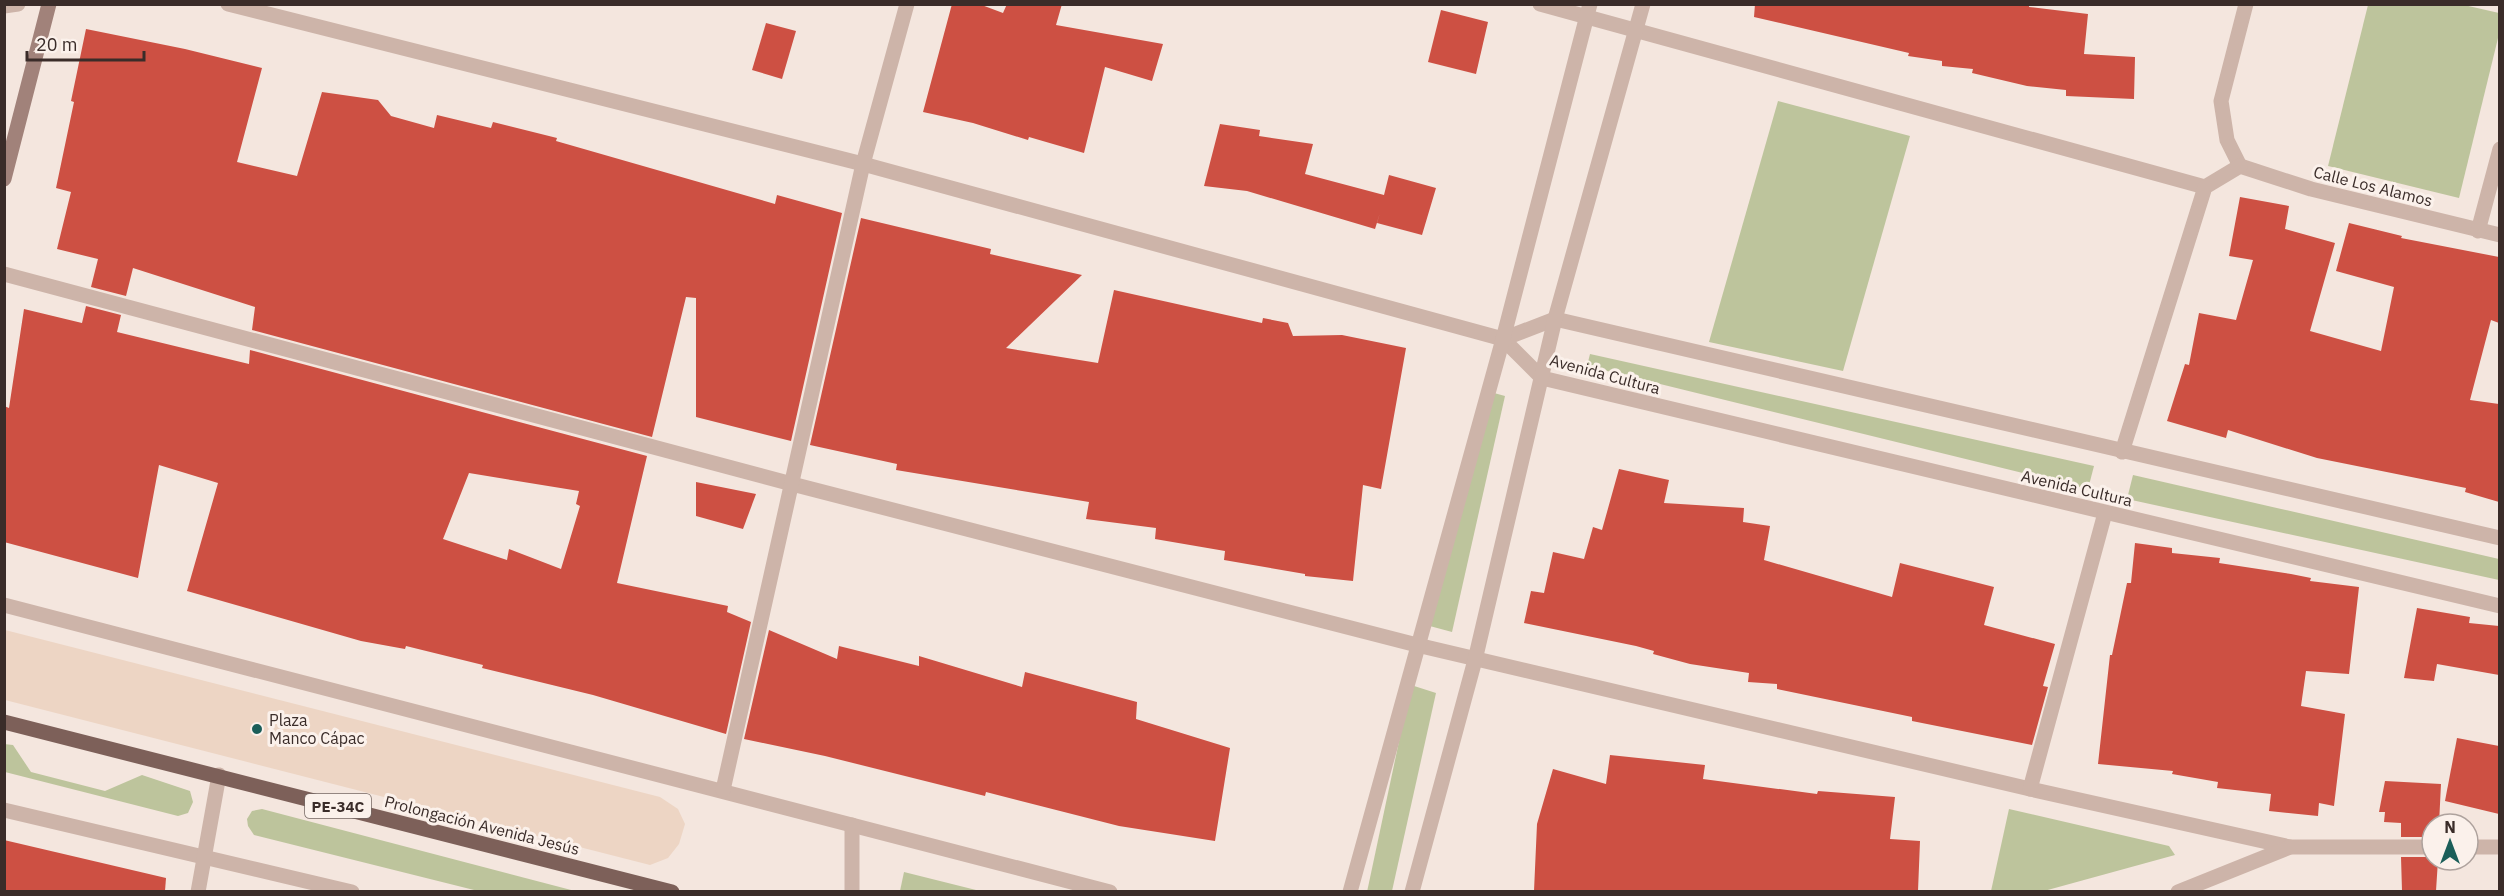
<svg xmlns="http://www.w3.org/2000/svg" width="2504" height="896" font-family="'IBM Plex Sans',sans-serif">
  <rect width="100%" height="100%" fill="#f4e6de"/>
  <g fill="#bdc49c">
    <polygon points="2368,5 2464,5 2499,13 2499,34 2459,198 2328,166"/>
    <polygon points="1778,101 1910,136 1843,371 1709,342"/>
    <polygon points="1590,354 2094,466 2088,489 1587,366"/>
    <polygon points="1483,390 1505,396 1452,632 1426,625"/>
    <polygon points="2133,475 2499,559 2499,580 2127,499"/>
    <polygon points="1411,685 1436,693 1392,891 1367,892"/>
    <polygon points="4,744 13,745 31,772 105,791 142,775 190,791 193,802 188,813 178,816 5,772"/>
    <polygon points="262,809 575,891 478,891 254,835 248,826 247,819 252,811"/>
    <polygon points="2009,809 2169,846 2175,855 2044,891 1991,891"/>
    <polygon points="904,872 980,891 900,891"/>
  </g>
  <polygon fill="#edd5c4" points="5,630 660,797 678,809 685,824 679,844 668,858 650,865 5,700"/>
  <g fill="#cd5043" fill-rule="evenodd">
    <polygon points="952,4 979,4 1003,13 1007,4 1062,4 1056,25 1163,44 1152,81 1105,67 1084,153 1029,137 1028,140 973,123 923,112"/>
    <polygon points="1755,4 2029,4 2029,7 2088,14 2084,54 2135,57 2134,99 2066,96 2066,90 2027,86 1972,73 1973,69 1942,66 1942,61 1908,56 1909,53 1754,17"/>
    <polygon points="1441,10 1488,22 1476,74 1428,62"/>
    <polygon points="766,23 796,31 782,79 752,70"/>
    <polygon points="86,29 185,49 262,68 237,162 297,176 322,92 378,100 391,116 434,128 437,115 491,128 493,122 557,138 556,141 775,204 777,195 842,213 791,441 696,417 696,298 686,297 652,437 252,330 255,307 133,268 126,296 91,287 98,259 57,249 71,192 56,188 74,102 71,101"/>
    <polygon points="1220,124 1260,130 1259,136 1313,144 1305,174 1384,195 1389,175 1436,188 1422,235 1377,223 1380,213 1375,229 1247,191 1204,186"/>
    <polygon points="2240,197 2289,206 2285,229 2335,243 2310,331 2381,351 2394,287 2336,271 2349,223 2402,236 2401,238 2499,257 2499,323 2491,320 2470,400 2499,404 2499,502 2465,492 2466,488 2317,458 2228,430 2226,438 2167,421 2185,364 2189,365 2199,313 2236,320 2253,260 2229,256"/>
    <polygon points="861,218 991,249 990,254 1082,275 1006,348 1098,363 1114,290 1262,323 1263,318 1288,323 1293,336 1342,335 1406,348 1381,489 1363,485 1353,581 1305,576 1305,574 1224,560 1225,551 1155,539 1156,528 1086,519 1089,502 896,470 897,464 810,445"/>
    <path d="M 86,306 L 121,315 L 117,332 L 249,364 L 250,350 L 647,456 L 617,583 L 728,606 L 727,612 L 751,622 L 726,734 L 593,695 L 482,668 L 483,665 L 406,646 L 405,649 L 361,641 L 187,591 L 218,483 L 159,465 L 138,578 L 4,542 L 4,406 L 9,408 L 24,309 L 82,323 ZM 469,473 L 579,491 L 576,504 L 580,506 L 561,569 L 509,549 L 507,560 L 443,539 Z"/>
    <polygon points="1619,469 1669,480 1664,503 1744,508 1743,522 1770,526 1764,560 1892,597 1900,563 1994,587 1984,625 2055,644 2043,686 2048,687 2032,745 1912,721 1912,717 1777,689 1777,684 1748,682 1749,673 1690,664 1653,654 1654,651 1636,646 1524,623 1531,591 1544,593 1553,552 1584,559 1593,527 1602,530"/>
    <polygon points="696,482 756,494 743,529 696,516"/>
    <polygon points="2135,543 2172,548 2172,553 2220,558 2219,563 2291,574 2311,578 2310,581 2359,587 2349,674 2306,671 2301,706 2345,714 2334,806 2319,803 2318,816 2269,811 2271,794 2217,788 2218,782 2172,774 2173,771 2098,764 2110,655 2112,655 2127,583 2131,583"/>
    <polygon points="2417,608 2470,617 2469,623 2499,626 2499,675 2437,664 2434,681 2404,678"/>
    <polygon points="769,630 837,659 839,646 919,666 919,656 1022,687 1025,672 1137,702 1136,719 1230,748 1215,841 1119,826 986,792 985,796 825,756 744,739"/>
    <polygon points="2457,738 2499,746 2499,814 2445,801"/>
    <polygon points="1610,755 1705,765 1703,779 1817,794 1818,791 1895,797 1890,839 1920,841 1918,891 1534,891 1537,824 1553,769 1606,784"/>
    <polygon points="2385,781 2441,784 2439,824 2432,824 2432,837 2401,837 2401,823 2384,822 2385,812 2379,812"/>
    <polygon points="4,840 166,878 165,891 4,891"/>
    <polygon points="2401,857 2432,857 2432,860 2438,860 2436,891 2402,891"/>
  </g>
  <g fill="none" stroke-linecap="round" stroke-linejoin="round">
    <g stroke="#cdb4a9" stroke-width="15">
      <polyline points="228,4 863,164 1503,339"/>
      <polyline points="1540,4 2205,187"/>
      <polyline points="4,6 18,4"/>
      <polyline points="2240,166 2311,189 2500,235"/>
      <polyline points="2240,166 2227,140 2221,101 2246,4"/>
      <polyline points="2478,231 2500,149"/>
      <polyline points="4,274 792,484 1417,645 2030,789 2290,847"/>
      <polyline points="1503,339 1542,378 2500,606"/>
      <polyline points="1503,339 1555,319 2500,538"/>
      <polyline points="2122,452 2205,187 2240,166"/>
      <polyline points="4,605 1110,892"/>
      <polyline points="2030,789 2105,513"/>
      <polyline points="723,790 863,164 907,4"/>
      <polyline points="4,810 352,892"/>
      <polyline points="2468,847 2500,847"/>
      <polyline points="198,892 219,775"/>
      <polyline points="852,892 852,825"/>
      <polyline points="1350,892 1503,339 1590,4"/>
      <polyline points="1412,892 1475,660 1555,319 1643,4"/>
      <polyline points="2178,892 2290,847 2432,847"/>
    </g>
    <polyline stroke="#a1827a" stroke-width="15" points="4,179 49,4"/>
    <polyline stroke="#7d6059" stroke-width="15" points="4,722 672,892"/>
  </g>
  <circle fill="#1b5e59" stroke="#fbf1eb" stroke-width="2" cx="257" cy="729" r="6"/>
  <g text-anchor="middle" dominant-baseline="central" stroke-width="6" stroke-linejoin="round" paint-order="stroke">
    <rect fill="#fbf1eb" stroke="#746763" stroke-width="1.5" x="305" y="794" width="66" height="24" rx="4.5"/>
    <g font-size="15" font-weight="bold" fill="#3a2c29">
      <text x="338" y="806">PE-34C</text>
    </g>
    <g font-size="16" fill="#3a2c29" stroke="#fbf1eb">
      <text transform="translate(2373 186) rotate(14)">Calle Los Alamos</text>
      <text transform="translate(1605 374) rotate(15)">Avenida Cultura</text>
      <text transform="translate(2077 488) rotate(13)">Avenida Cultura</text>
      <text transform="translate(482 825) rotate(14)">Prolongación Avenida Jesús</text>
    </g>
    <g font-size="16" fill="#3a2c29" stroke="#fbf1eb" text-anchor="start">
      <text x="269" y="720">Plaza<tspan x="269" dy="18">Manco Cápac</tspan></text>
    </g>
  </g>
  <rect width="2504" height="896" fill="none" stroke="#3a2c29" stroke-width="12"/>
  <g transform="translate(2450 842)"><circle r="28" fill="#fbf1eb" stroke="#aea29d" stroke-width="1.5"/>
  <path d="M0-4.5L10 22L0 15L-10 22Z" fill="#1b5e59"/>
  <text y="-9" font-size="16" font-weight="bold" text-anchor="middle" fill="#3a2c29">N</text>
  </g>
  <path d="M27 51v9h117v-9" fill="none" stroke="#3a2c29" stroke-width="3"/>
  <text x="36" y="51" font-size="18" fill="#3a2c29" stroke="#fbf1eb" stroke-width="4.5" paint-order="stroke">20 m</text>
</svg>
